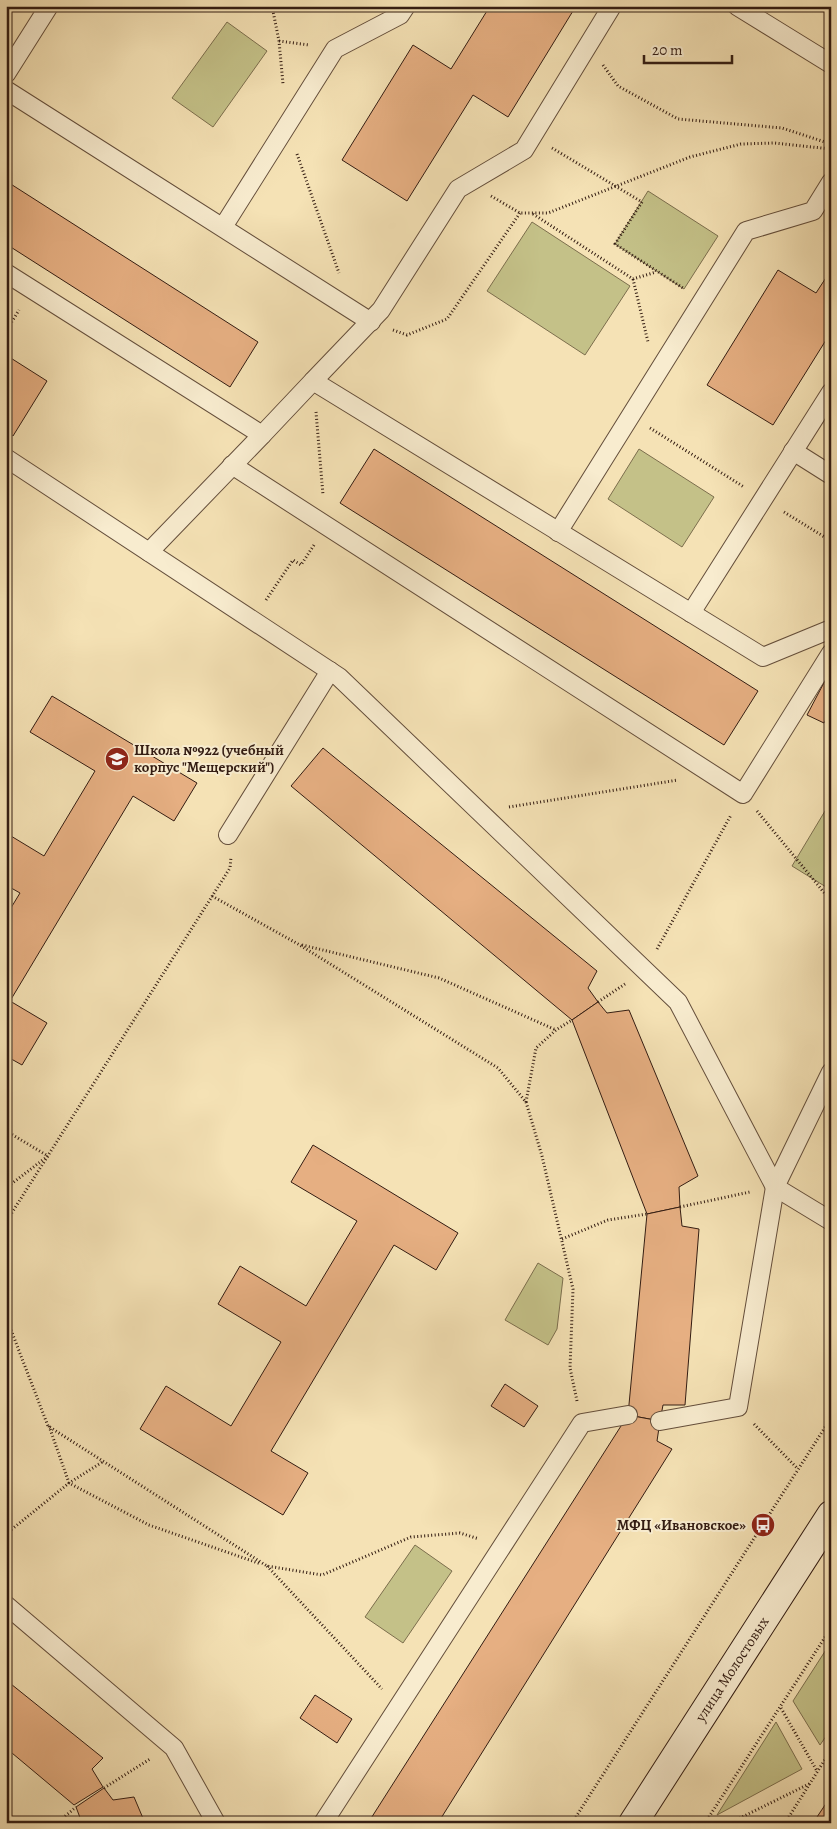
<svg xmlns="http://www.w3.org/2000/svg" width="837" height="1829" font-family="Alegreya,serif">
  <rect width="100%" height="100%" fill="#f5e2b5"/>
  <filter id="stains"><feTurbulence type="fractalNoise" baseFrequency=".004" numOctaves="4"/><feColorMatrix values="0 0 0 0 .2 0 0 0 0 .09 0 0 0 0 .02 0 0 0 .5 -.17"/></filter>
  <radialGradient id="worn" r=".72"><stop offset=".6" stop-color="#630" stop-opacity="0"/><stop offset="1" stop-color="#630" stop-opacity=".3"/></radialGradient>
  <g fill="#c4c188" stroke="#7c6e4d">
    <polygon points="227,22 267,51 213,127 172,98"/>
    <polygon points="648,191 718,236 684,289 615,244"/>
    <polygon points="532,222 630,286 585,355 487,291"/>
    <polygon points="639,449 714,497 682,547 608,499"/>
    <polygon points="831,801 831,890 792,866"/>
    <polygon points="538,1263 563,1278 557,1329 548,1345 505,1320"/>
    <polygon points="415,1545 452,1571 403,1643 365,1617"/>
    <polygon points="831,1642 831,1729 820,1745 793,1701"/>
    <polygon points="776,1722 802,1769 717,1815"/>
  </g>
  <g fill="#e6af82" stroke="#331c12">
    <polygon points="490,6 576,6 508,117 473,95 407,201 342,160 413,45 451,69"/>
    <polygon points="6,181 258,342 230,387 6,244"/>
    <polygon points="778,270 816,293 831,270 831,332 773,425 707,385"/>
    <polygon points="6,355 47,381 13,436 6,431"/>
    <polygon points="374,449 758,691 724,745 340,503"/>
    <polygon points="828,675 831,676 831,710 824,723 807,715"/>
    <polygon points="52,696 197,783 174,821 133,796 10,1001 47,1023 22,1065 6,1056 6,916 20,893 6,885 6,833 44,856 95,771 30,732"/>
    <polygon points="323,748 597,971 588,988 598,1002 572,1020 291,786"/>
    <polygon points="598,1002 607,1013 629,1010 698,1176 679,1187 680,1207 647,1214 572,1020"/>
    <polygon points="313,1145 458,1233 436,1270 394,1245 271,1451 308,1473 283,1515 140,1429 166,1386 231,1426 281,1342 218,1304 240,1266 306,1306 357,1221 291,1182"/>
    <polygon points="680,1207 682,1226 699,1229 685,1405 663,1405 660,1421 628,1415 647,1214"/>
    <polygon points="505,1384 538,1406 524,1427 491,1406"/>
    <polygon points="628,1415 660,1421 657,1441 672,1449 438,1823 368,1823"/>
    <polygon points="6,1680 103,1758 92,1769 103,1787 74,1805 6,1748"/>
    <polygon points="315,1695 352,1719 337,1743 300,1718"/>
    <polygon points="104,1788 113,1800 134,1797 145,1823 82,1823 76,1807"/>
    <polygon points="831,1796 831,1823 813,1823"/>
  </g>
  <g fill="none" stroke-linecap="round" stroke-linejoin="round">
    <g stroke="#644e3b" stroke-width="20">
      <g id="lane">
        <polyline points="737,6 831,64"/>
        <polyline points="6,74 49,6"/>
        <polyline points="6,90 371,322"/>
        <polyline points="223,227 335,49 400,15 406,6"/>
        <polyline points="6,273 262,435 313,381 763,657 831,629"/>
        <polyline points="313,381 381,310 458,189 524,150 612,6"/>
        <polyline points="793,451 831,475"/>
        <polyline points="6,458 339,677 678,1002 775,1187 831,1221"/>
        <polyline points="232,465 743,794 831,653"/>
        <polyline points="558,532 746,231 813,211 831,182"/>
        <polyline points="149,552 262,435"/>
        <polyline points="691,613 831,392"/>
        <polyline points="228,835 330,671"/>
        <polyline points="660,1421 738,1407 775,1187 831,1072"/>
        <polyline points="6,1605 174,1748 216,1823"/>
        <polyline points="323,1823 582,1423 628,1415"/>
      </g>
    </g>
    <g stroke="#331c12" stroke-width="30">
      <polyline id="secondary" points="633,1823 831,1515"/>
    </g>
    <g stroke="#331c12" stroke-width="3" stroke-dasharray="1 2.5" stroke-linecap="butt">
      <polyline points="272,6 279,41 283,84"/>
      <polyline points="279,41 309,45"/>
      <polyline points="603,65 618,86 678,119 782,128 831,144"/>
      <polyline points="552,148 642,202 615,244 683,288"/>
      <polyline points="297,154 339,273"/>
      <polyline points="491,196 520,213 548,213 690,157 741,144 774,143 831,149"/>
      <polyline points="533,214 633,279 656,272"/>
      <polyline points="633,279 648,342"/>
      <polyline points="393,330 407,335 447,319 520,213"/>
      <polyline points="6,331 19,310"/>
      <polyline points="316,412 323,495"/>
      <polyline points="650,428 744,487"/>
      <polyline points="784,512 831,541"/>
      <polyline points="266,600 293,560 301,565 314,545"/>
      <polyline points="509,807 678,780"/>
      <polyline points="757,811 831,901"/>
      <polyline points="212,896 298,944 498,1068 526,1102 542,1156 573,1289 570,1368 577,1401"/>
      <polyline points="302,945 439,978 556,1030"/>
      <polyline points="657,949 731,815"/>
      <polyline points="598,1002 625,984"/>
      <polyline points="526,1102 536,1048 556,1030 572,1020"/>
      <polyline points="6,1131 48,1156 6,1188"/>
      <polyline points="680,1207 750,1192"/>
      <polyline points="6,1222 230,868 231,857"/>
      <polyline points="562,1239 608,1220 647,1214"/>
      <polyline points="6,1317 48,1426 267,1566 322,1575 411,1537 460,1533 479,1539"/>
      <polyline points="754,1424 798,1469"/>
      <polyline points="49,1426 69,1483 149,1525 261,1564"/>
      <polyline points="6,1534 69,1483 104,1461"/>
      <polyline points="267,1566 382,1689"/>
      <polyline points="781,1708 817,1771"/>
      <polyline points="104,1788 150,1759"/>
      <polyline points="57,1823 76,1807"/>
      <polyline points="572,1823 831,1418"/>
      <polyline points="705,1823 831,1628"/>
      <polyline points="730,1823 811,1783"/>
      <polyline points="785,1823 831,1750"/>
    </g>
    <use href="#lane" stroke="#f8eccf" stroke-width="18"/>
    <use href="#secondary" stroke="#f8eccf" stroke-width="28"/>
  </g>
  <defs>
    <g id="school-disc" transform="scale(1.25)"><circle r="9.5" fill="#8f2418" stroke="#f8eccf"/><path d="M0-5L7-2L0 1L-7-2ZM-4 1L0 2.5L4 1V4Q0 6-4 4Z" fill="#fff"/></g>
    <g id="bus-disc" transform="scale(1.25)"><circle r="9.5" fill="#8f2418" stroke="#f8eccf"/><path d="M-5-6H5V4H4V6H2V4H-2V6H-4V4H-5ZM-3.5-4V0h7V-4ZM-3.5 1.2v1.5H-2V1.2ZM2 1.2v1.5H3.5V1.2Z" fill="#fff"/></g>
  </defs>
  <g fill-rule="evenodd">
    <use href="#school-disc" x="117" y="759"/>
    <use href="#bus-disc" x="763" y="1525"/>
  </g>
  <g text-anchor="middle" dominant-baseline="central" stroke-width="4" stroke-linejoin="round" paint-order="stroke">
    <g font-size="15" font-weight="bold" fill="#331c12" stroke="#f8eccf" text-anchor="start">
      <text x="134" y="750">Школа №922 (учебный<tspan x="134" dy="17">корпус "Мещерский")</tspan></text>
      <text x="746" y="1525" text-anchor="end">МФЦ «Ивановское»</text>
    </g>
    <g font-size="15" fill="#331c12" stroke="#f8eccf">
      <text transform="translate(732 1669) rotate(-57)">улица Молостовых</text>
    </g>
  </g>
  <rect width="837" height="1829" fill="none" stroke="#f5e2b5" stroke-width="25"/>
  <rect x="8" y="8" width="822" height="1814" fill="none" stroke="#331c12" stroke-width="2.5"/>
  <rect x="12" y="12" width="812" height="1804" fill="none" stroke="#331c12"/>
  <path d="M644 55v8h88v-8" fill="none" stroke="#331c12" stroke-width="2.5"/>
  <text x="652" y="55" font-size="15" fill="#331c12" stroke="#f8eccf" stroke-width="4" paint-order="stroke">20 m</text>
  <rect width="100%" height="100%" filter="url(#stains)"/>
  <rect width="100%" height="100%" fill="url(#worn)"/>
</svg>
